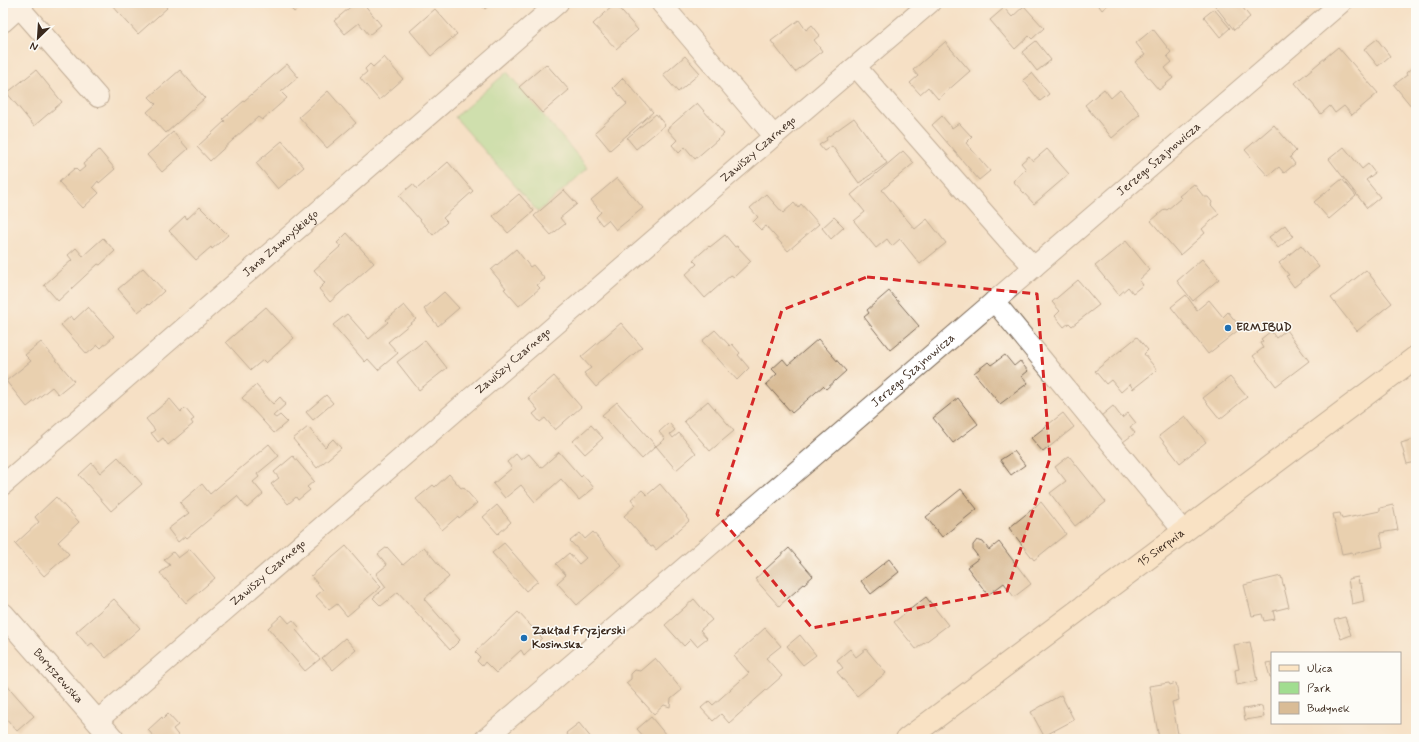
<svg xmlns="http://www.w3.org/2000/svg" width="1419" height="742" font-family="Mynerve,sans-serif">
  <rect width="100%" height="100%" fill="#fdfcf7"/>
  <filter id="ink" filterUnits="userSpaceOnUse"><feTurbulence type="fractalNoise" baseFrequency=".025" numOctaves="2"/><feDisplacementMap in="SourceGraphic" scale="8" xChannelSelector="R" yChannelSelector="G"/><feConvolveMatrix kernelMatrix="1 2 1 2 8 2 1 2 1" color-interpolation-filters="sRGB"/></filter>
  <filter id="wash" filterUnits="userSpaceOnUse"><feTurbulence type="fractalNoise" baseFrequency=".012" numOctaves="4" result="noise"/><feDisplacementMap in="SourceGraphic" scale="16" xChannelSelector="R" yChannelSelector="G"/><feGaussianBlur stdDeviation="0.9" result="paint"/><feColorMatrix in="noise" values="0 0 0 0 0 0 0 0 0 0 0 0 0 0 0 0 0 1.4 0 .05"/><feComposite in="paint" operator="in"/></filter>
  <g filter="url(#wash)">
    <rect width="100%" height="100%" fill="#f5e0c5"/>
    <polygon fill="#a1dd90" stroke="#6e8457" points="507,72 588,168 538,212 455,117"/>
    <g id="blocks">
      <g fill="#d9bc96">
        <polygon points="112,3 163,3 167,8 138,34 111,4"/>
        <polygon points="286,3 305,3 294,12"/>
        <polygon points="355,3 363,3 381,25 369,35 359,23 345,34 334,21"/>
        <polygon points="479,3 492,3 485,9"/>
        <polygon points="1097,3 1110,3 1102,10"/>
        <polygon points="1213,3 1239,3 1250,17 1234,30"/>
        <polygon points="615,4 638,30 616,49 593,24"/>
        <polygon points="1024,6 1044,28 1032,39 1029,36 1015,49 990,20 1004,8 1012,17"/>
        <polygon points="435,9 457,34 431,56 410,31"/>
        <polygon points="1214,9 1230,28 1220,37 1204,17"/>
        <polygon points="799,20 806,30 812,25 820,35 814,40 822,51 795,72 771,41"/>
        <polygon points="1153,29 1171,52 1167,56 1172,62 1165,68 1173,78 1159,90 1135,62 1145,55 1136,43"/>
        <polygon points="1377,39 1390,56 1378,66 1364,49"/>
        <polygon points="1036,41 1051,60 1037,71 1022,52"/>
        <polygon points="945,42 970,71 938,99 928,87 920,94 910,83 918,76 913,70"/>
        <polygon points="1338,47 1378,93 1352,115 1344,106 1335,113 1330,106 1321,114 1295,83"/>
        <polygon points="685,56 700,73 678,92 663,75"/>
        <polygon points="384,57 403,79 379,100 360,78 367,72 365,69 370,64 373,67"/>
        <polygon points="287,64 298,77 281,92 287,98 262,120 258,117 210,161 197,147 225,121 223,119"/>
        <polygon points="546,64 569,90 542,113 519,87"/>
        <polygon points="1416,64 1416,112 1394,85 1407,75 1406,73"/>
        <polygon points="36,70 62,102 34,126 7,93"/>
        <polygon points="180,70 205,98 166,133 147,112 156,104 149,97"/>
        <polygon points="1032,73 1049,94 1040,101 1023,80"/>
        <polygon points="623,78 653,112 610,150 595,132 627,104 613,88"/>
        <polygon points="1104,89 1111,98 1120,90 1140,114 1112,138 1085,105"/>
        <polygon points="328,91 356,123 327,148 299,117"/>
        <polygon points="697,103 724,134 695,159 685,147 679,153 672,145 677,140 667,129"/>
        <polygon points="656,114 665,125 636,149 627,138"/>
        <polygon points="942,116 952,128 959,123 972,137 966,143 990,171 979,180 932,125"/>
        <polygon points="854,118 887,163 859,183 832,146 824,151 819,145 827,140 826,138"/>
        <polygon points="1274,125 1296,151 1290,157 1295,164 1284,173 1279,167 1268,176 1245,150"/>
        <polygon points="173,132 188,149 162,172 147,155"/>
        <polygon points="282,141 304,167 278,189 256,163"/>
        <polygon points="1344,147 1362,169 1368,164 1375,173 1366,180 1380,197 1367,208 1329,159"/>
        <polygon points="1047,149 1069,174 1034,204 1013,181 1026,169 1021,163 1029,156 1033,161"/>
        <polygon points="99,150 115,169 99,183 98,181 93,187 99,193 83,208 59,182 75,168 79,172 85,167 83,164"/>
        <polygon points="903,151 914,163 882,190 915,229 927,219 946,243 920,264 900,239 892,246 887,239 876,248 854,221 865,212 851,195"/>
        <polygon points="448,162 473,191 443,218 447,222 433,235 399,196 413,184 417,189"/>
        <polygon points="617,178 643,208 616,230 608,220 602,225 596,217 601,212 591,200"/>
        <polygon points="1342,179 1356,196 1329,219 1314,202"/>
        <polygon points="1194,184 1204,197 1208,197 1212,202 1211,205 1219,214 1202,229 1205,233 1180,255 1151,221 1165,209 1167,210 1181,198 1179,196"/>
        <polygon points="564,190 577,204 560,218 565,224 551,235 534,216"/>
        <polygon points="519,194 534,211 508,233 493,216"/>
        <polygon points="766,194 783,213 794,203 798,208 801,204 819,224 788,251 766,226 761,230 753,222 758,217 750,208"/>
        <polygon points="200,207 228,235 212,249 211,247 196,260 169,231 185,216 187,219"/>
        <polygon points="834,217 844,227 831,239 822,228"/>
        <polygon points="1285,225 1293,236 1278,248 1269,237"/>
        <polygon points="347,233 374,263 330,302 319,289 325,283 314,270 341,246 337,243"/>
        <polygon points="725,235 735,247 737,246 751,261 734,277 731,275 705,298 685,275 697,264 693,260 709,246 710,247"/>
        <polygon points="103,238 115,251 100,265 98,264 58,301 44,285 72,260 68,255 76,248 83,256"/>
        <polygon points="1126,241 1150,270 1139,280 1143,285 1133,293 1128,287 1119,295 1095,266"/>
        <polygon points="1301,245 1319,267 1294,287 1286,276 1289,275 1279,263"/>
        <polygon points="516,249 530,267 533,265 545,279 537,285 540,288 519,306 504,289 506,288 491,270"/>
        <polygon points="1202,259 1219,279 1193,301 1177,281"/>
        <polygon points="143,268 164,291 149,305 148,304 138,312 118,289"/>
        <polygon points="1366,270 1392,303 1357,331 1331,298"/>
        <polygon points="1078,280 1099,305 1072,326 1069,323 1064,327 1055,316 1060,311 1052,302"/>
        <polygon points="889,291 919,326 890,350 864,317 869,313 867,310"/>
        <polygon points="444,292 459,308 438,326 424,309"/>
        <polygon points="1186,295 1197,310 1209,300 1223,317 1228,312 1241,328 1208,354 1171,307"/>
        <polygon points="404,305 416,319 388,342 398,353 378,370 368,359 365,362 333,325 347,314 369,339 388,322 386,320"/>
        <polygon points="88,307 114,336 101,348 98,345 87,354 61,325 71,316 74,320"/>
        <polygon points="266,307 294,338 266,363 263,360 251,370 226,342"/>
        <polygon points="621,323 642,347 596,387 584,373 591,368 581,357"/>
        <polygon points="715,330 730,346 732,344 740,353 738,355 749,368 737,380 702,341"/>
        <polygon points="1286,330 1309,361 1276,386 1253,356 1263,348 1260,343 1263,341 1261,339 1271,331 1276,338"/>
        <polygon points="1137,337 1148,350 1144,354 1157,370 1133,389 1130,384 1121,392 1111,380 1106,384 1095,371"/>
        <polygon points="818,339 846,371 826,389 823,386 792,413 766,384 777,374 772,369 783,359 788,365"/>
        <polygon points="425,340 447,368 419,390 397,362"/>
        <polygon points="41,342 74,381 58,394 52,387 27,407 6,381 31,361 25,355"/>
        <polygon points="1005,355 1014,366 1020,361 1028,371 1022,376 1028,383 1000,404 974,373 988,362 991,365"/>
        <polygon points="554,376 581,407 555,430 545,418 540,422 533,414 538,410 528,398"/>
        <polygon points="1230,377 1247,397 1220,419 1203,398"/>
        <polygon points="256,385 273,404 280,397 286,404 273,416 276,418 280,415 287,422 274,433 242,398"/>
        <polygon points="326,395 333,403 313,420 306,412"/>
        <polygon points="958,398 978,424 953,443 933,418"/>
        <polygon points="170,399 181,412 185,408 194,419 191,421 193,424 168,445 163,438 158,442 151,433 155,430 146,419"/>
        <polygon points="708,401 734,431 710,451 684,421"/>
        <polygon points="617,402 656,446 642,459 602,415"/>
        <polygon points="1113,406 1122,418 1128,413 1136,423 1130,427 1135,433 1123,442 1101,416"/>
        <polygon points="1063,413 1074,427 1043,452 1031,438"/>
        <polygon points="1185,416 1206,442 1180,463 1159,436"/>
        <polygon points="669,423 675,430 670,434 673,438 679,433 696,453 676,470 656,446 665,439 659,432"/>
        <polygon points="591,425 603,438 585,454 573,441"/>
        <polygon points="308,427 325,447 333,439 341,448 317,468 293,439"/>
        <polygon points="1414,439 1416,447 1416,462 1407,464 1401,443"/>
        <polygon points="269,444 279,456 257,474 259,477 253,482 263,494 247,508 237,496 187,538 185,536 178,542 168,529 189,513 180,503 202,484 210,494"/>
        <polygon points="1014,451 1025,465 1011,475 1000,460"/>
        <polygon points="559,452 581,477 583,475 594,488 579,500 561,479 535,502 521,485 505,498 493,484 512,468 507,462 516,454 521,460 529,454 541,468"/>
        <polygon points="293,456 314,481 307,487 310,490 298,500 296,497 288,504 271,484 279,478 274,472"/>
        <polygon points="1069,456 1106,502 1075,526 1050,493 1066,481 1055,467"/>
        <polygon points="118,457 142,484 111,511 79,475 92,463 100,473"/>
        <polygon points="449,474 461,488 463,487 477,503 459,518 458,516 442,530 416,499 433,485 435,487"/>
        <polygon points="660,484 687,516 686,517 689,521 656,550 653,546 651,547 624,516 636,505 631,499 642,490 647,495"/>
        <polygon points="961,489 977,509 942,537 926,517"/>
        <polygon points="56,497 79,522 58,542 69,554 44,576 15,544 39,522 35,517"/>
        <polygon points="1041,502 1066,534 1034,560 1009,528"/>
        <polygon points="497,505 511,522 498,534 483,517"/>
        <polygon points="1393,505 1398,530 1380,533 1383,547 1353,554 1352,552 1342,554 1333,514 1340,513 1342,519 1380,511 1380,508"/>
        <polygon points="593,532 622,566 577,605 557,583 566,575 556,564 569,553 579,564 586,558 570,541 580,533 585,539"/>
        <polygon points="977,540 983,542 989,550 999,542 1031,584 1014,597 1004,583 988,595 967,567 979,558 973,550 973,545"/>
        <polygon points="504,543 538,581 526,591 492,553"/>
        <polygon points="346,546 381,587 347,616 337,604 329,610 316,596 323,590 311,576"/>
        <polygon points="387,547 403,565 424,547 449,577 424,599 460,640 450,650 398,592 381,606 373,598 386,587 376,574 387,565 378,554"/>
        <polygon points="789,548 813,576 779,606 755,579"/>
        <polygon points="190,549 215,578 186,603 160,573 170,565 164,560 173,552 178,558"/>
        <polygon points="889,559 899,572 871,594 861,581"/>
        <polygon points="1281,576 1289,607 1273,611 1275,619 1264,621 1262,614 1252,616 1244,585"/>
        <polygon points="1358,577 1359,584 1361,583 1364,601 1352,604 1348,579"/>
        <polygon points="926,597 948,625 916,649 894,622"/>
        <polygon points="114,599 140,628 106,658 92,643 88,646 76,632"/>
        <polygon points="694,599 712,620 700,630 707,638 697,646 691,639 684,646 665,625"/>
        <polygon points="518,612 542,638 524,655 521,650 496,673 485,662 482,666 477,661 480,657 475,652"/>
        <polygon points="282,615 289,623 293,620 299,627 296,630 320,659 305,671 268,628"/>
        <polygon points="1345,617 1351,635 1341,639 1334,620"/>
        <polygon points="765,628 781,646 766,658 782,676 729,723 721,714 713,721 701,708 709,701 713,705 749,673 734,656"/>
        <polygon points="800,635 816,655 803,665 787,646"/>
        <polygon points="345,638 356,650 333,670 322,658"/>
        <polygon points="1250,642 1257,681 1237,685 1235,670 1239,669 1234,645"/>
        <polygon points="850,649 856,657 866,649 886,673 857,696 837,672 843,668 837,660"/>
        <polygon points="655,658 682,690 671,699 670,707 664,705 654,714 626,683 631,679 631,674 635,670 640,671"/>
        <polygon points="1272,662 1272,677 1270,677 1266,663"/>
        <polygon points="4,682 34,716 17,731 5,717 3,719 3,683"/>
        <polygon points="1169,683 1170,685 1176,683 1179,700 1172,702 1178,734 1159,738 1149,686"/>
        <polygon points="1061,695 1074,720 1044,736 1031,712"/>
        <polygon points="1262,706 1264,717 1245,720 1243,709"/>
        <polygon points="168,714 178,725 173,729 181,739 156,739 148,730 162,717 163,719"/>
        <polygon points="651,717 666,735 669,739 646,739 637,729"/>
        <polygon points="579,723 592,739 571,739 566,733"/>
      </g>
    </g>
  </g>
  <g filter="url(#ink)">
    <use href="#blocks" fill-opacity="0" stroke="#7c6a58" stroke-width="1"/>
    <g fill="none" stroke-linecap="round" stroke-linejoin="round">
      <g stroke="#7c6a58" stroke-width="22">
        <g id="minor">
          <polyline points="661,3 774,136"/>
          <polyline points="19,7 98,97"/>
          <polyline points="3,22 24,3"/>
          <polyline points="856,67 1007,239 1034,267"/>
          <polyline points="994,301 1184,532"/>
          <path id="s1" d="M 3,485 L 558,3"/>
          <path id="s2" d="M 97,721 L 774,136 L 930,3"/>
          <path id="s3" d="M 485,739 L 1341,3"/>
        </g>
      </g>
      <g stroke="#7c6a58" stroke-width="24">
        <g id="tertiary">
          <path id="s4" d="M 3,614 L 113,739"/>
        </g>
      </g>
      <g stroke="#7c6a58" stroke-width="24">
        <g id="secondary">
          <path id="s5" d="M 907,739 L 1416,357"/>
        </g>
      </g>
      <use href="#minor" stroke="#fff" stroke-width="20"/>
      <use href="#tertiary" stroke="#fff" stroke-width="22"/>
      <use href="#secondary" stroke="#fce5c4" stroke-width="22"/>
    </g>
  </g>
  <path d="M0 0H1419V742H0ZM 867,277 L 1037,294 L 1050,458 L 1007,591 L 812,628 L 717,514 L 782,310 Z" fill="#f5e0c5" fill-opacity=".55" fill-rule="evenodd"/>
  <path fill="none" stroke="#d62828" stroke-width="3" stroke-dasharray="8 5" stroke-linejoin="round" d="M 867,277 L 1037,294 L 1050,458 L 1007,591 L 812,628 L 717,514 L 782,310 Z"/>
  <g fill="#1f6fb2" stroke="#fdfcf7" stroke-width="1.5">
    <circle cx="1228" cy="328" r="4"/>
    <circle cx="524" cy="638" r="4"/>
  </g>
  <g text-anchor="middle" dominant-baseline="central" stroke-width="3" stroke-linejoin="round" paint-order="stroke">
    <g font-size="12" fill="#3b2a1e" stroke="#fdfcf7">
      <text stroke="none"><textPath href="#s2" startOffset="874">Zawiszy Czarnego</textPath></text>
      <text stroke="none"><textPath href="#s3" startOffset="889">Jerzego Szajnowicza</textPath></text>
      <text stroke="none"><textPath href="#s1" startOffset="368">Jana Zamoyskiego</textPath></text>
      <text stroke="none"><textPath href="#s2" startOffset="550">Zawiszy Czarnego</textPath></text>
      <text stroke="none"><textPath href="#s3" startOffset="565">Jerzego Szajnowicza</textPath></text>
      <text stroke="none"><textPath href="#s5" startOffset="318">15 Sierpnia</textPath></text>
      <text stroke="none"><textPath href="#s2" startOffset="226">Zawiszy Czarnego</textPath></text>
      <text stroke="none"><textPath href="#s4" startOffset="83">Boryszewska</textPath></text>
    </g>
    <g font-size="12" font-weight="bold" fill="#3b2a1e" stroke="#fdfcf7" text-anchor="start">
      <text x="1236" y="328">ERMIBUD</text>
      <text x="532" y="631">Zakład Fryzjerski<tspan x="532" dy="14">Kosinska</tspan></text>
    </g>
  </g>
  <rect width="1419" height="742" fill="none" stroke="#fdfcf7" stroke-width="16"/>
  <rect x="1271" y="652" width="130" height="72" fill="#fdfcf7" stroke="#afa8a0"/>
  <rect x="1279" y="665" width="20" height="6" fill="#fce5c4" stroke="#afa8a0"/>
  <text x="1307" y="672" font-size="12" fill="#3b2a1e">Ulica</text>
  <rect x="1279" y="682" width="20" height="12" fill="#a1dd90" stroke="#afa8a0"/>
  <text x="1307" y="692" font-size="12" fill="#3b2a1e">Park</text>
  <rect x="1279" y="702" width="20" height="12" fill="#d9bc96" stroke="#afa8a0"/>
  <text x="1307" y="712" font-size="12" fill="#3b2a1e">Budynek</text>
  <g transform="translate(38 38) rotate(205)" stroke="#fdfcf7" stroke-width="3" paint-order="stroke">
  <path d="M0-3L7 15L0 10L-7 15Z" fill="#3b2a1e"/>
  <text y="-6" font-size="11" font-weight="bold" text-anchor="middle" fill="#3b2a1e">N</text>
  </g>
</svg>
